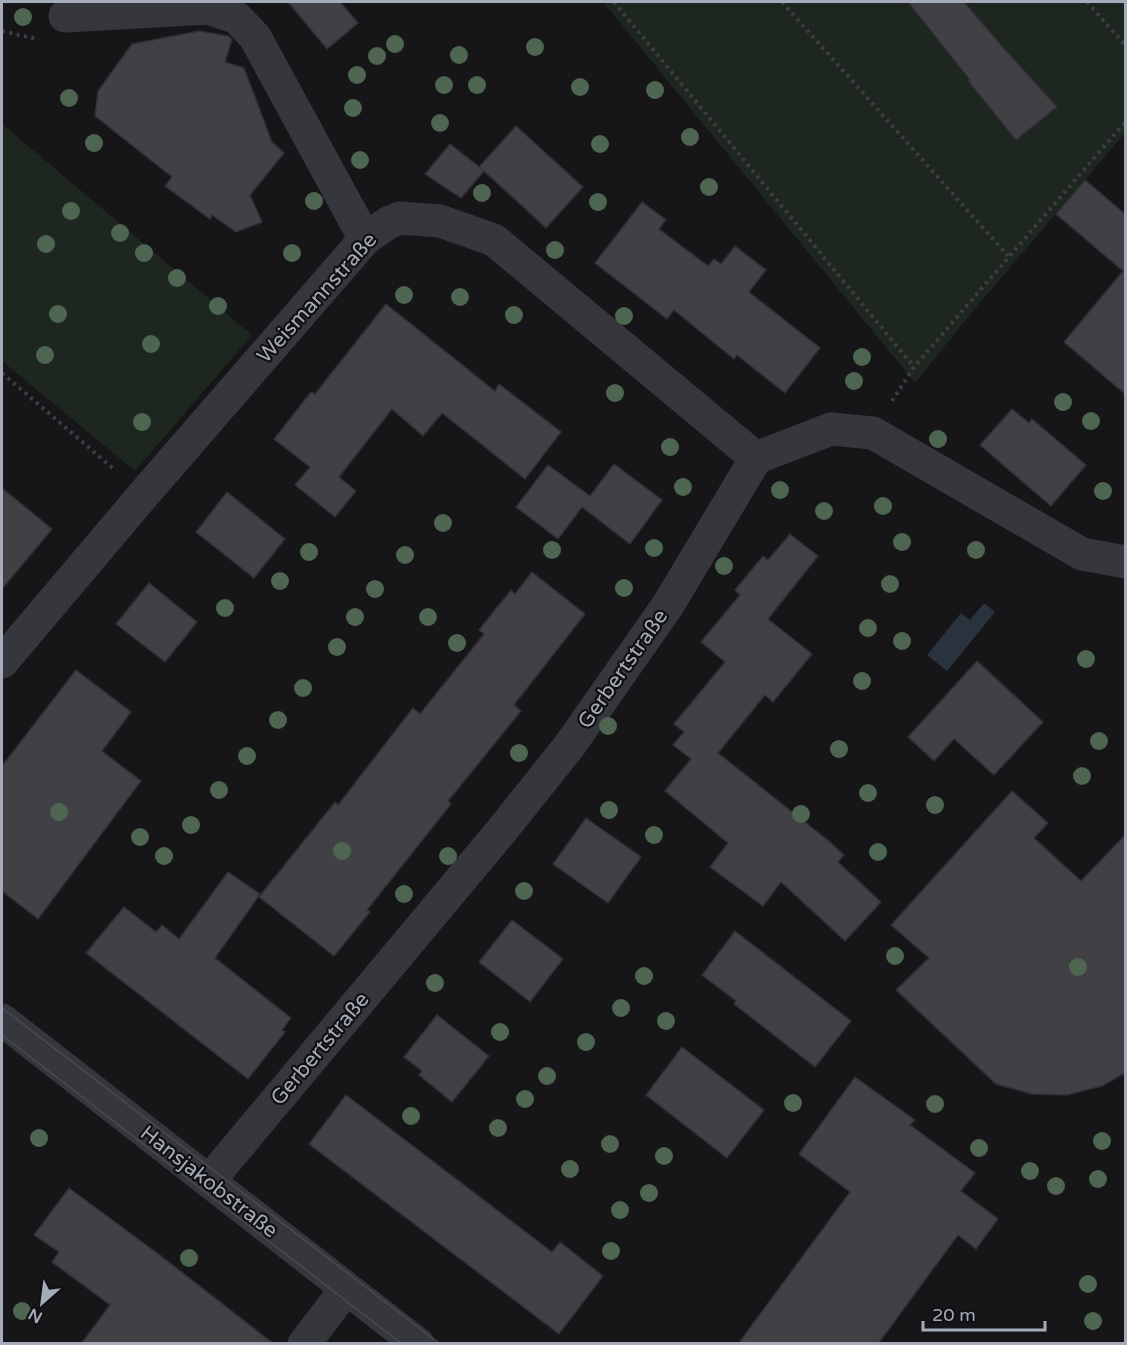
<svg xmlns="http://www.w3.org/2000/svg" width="1127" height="1345" font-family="'Varela Round',sans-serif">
  <rect width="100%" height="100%" fill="#161518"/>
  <g fill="#1d261f">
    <polygon points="603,2 1125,2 1125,133 978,305 915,383"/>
    <polygon points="2,124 252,335 135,471 2,361"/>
  </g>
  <polygon fill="#2a333d" points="984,603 995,612 947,671 927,655 961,613 970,620"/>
  <g fill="#404045" stroke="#302f34" stroke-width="1.5">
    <polygon points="288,2 340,2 358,23 327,49"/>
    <polygon points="908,2 964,2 1001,45 1057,107 1016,140 968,81 970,80"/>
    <polygon points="199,31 228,36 232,39 225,62 244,68 272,142 284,153 250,195 262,222 236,232 212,215 210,219 165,186 172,177 95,116 98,91 132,44"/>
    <polygon points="516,126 583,187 546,228 484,171 461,198 425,174 450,144 482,169 479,167"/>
    <polygon points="1085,180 1125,214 1125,394 1064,342 1123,271 1056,214"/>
    <polygon points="642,202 666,220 659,229 708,266 714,259 721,264 735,246 766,270 749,292 820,348 785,393 737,355 734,359 674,310 667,319 595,263"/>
    <polygon points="386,304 495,391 499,384 561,432 525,479 442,413 423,436 392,409 339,477 356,491 335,517 295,485 310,467 274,439 311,392 315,394"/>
    <polygon points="1012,409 1029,423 1032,419 1086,465 1051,506 980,445"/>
    <polygon points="614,464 662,500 630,544 582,507 558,539 516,507 548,465 590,496"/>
    <polygon points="2,488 52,529 2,589"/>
    <polygon points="227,492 285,539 254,578 196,532"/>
    <polygon points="790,534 818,556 768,619 812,654 773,702 765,695 718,753 830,842 844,855 838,862 881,902 845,941 781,882 763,906 710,867 728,843 665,791 691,759 673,745 684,732 674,724 725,662 701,642 740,595 735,590 763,556 768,560"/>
    <polygon points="532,572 585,614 514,705 521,711 448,801 451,804 367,910 370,912 334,956 259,897 335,802 338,805 413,708 420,714 484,634 479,630 511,590 515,594"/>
    <polygon points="149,583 197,622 165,662 116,624"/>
    <polygon points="977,661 1043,722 994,775 954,739 934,761 908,737"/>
    <polygon points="76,670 131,712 102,751 141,781 38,919 2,891 2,766"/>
    <polygon points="1012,791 1048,823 1034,838 1081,881 1125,835 1125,1073 1102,1086 1067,1095 1032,1094 996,1084 896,990 929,958 891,925"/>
    <polygon points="586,818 641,857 608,903 553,864"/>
    <polygon points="228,872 260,894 215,958 291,1018 282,1030 285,1032 248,1079 86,953 124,907 156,932 162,925 179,939"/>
    <polygon points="512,920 563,959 530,1002 479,962"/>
    <polygon points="735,931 851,1021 815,1067 734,1004 736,1001 702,975"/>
    <polygon points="437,1015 489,1056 452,1102 419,1075 422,1071 404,1057"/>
    <polygon points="682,1047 764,1110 727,1158 646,1095"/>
    <polygon points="855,1077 915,1120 910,1125 975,1173 961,1191 998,1219 976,1249 958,1235 878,1344 738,1344 850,1192 799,1154"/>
    <polygon points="346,1095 552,1252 560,1242 603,1276 559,1334 309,1144"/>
    <polygon points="69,1188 161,1256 274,1344 81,1344 110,1305 52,1262 59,1252 34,1235"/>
  </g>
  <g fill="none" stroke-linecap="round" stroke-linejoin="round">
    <g stroke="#3c3e44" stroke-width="4" stroke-dasharray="3 4.5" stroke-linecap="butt">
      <polyline points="614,2 914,367"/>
      <polyline points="782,2 1008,256"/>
      <polyline points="1087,2 1126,46"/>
      <polyline points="2,31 32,38 35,36"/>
      <polyline points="2,373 115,470"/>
      <polyline points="892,401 914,367 1126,121"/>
    </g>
    <g stroke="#36373d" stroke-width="33">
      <polyline points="65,16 208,8 237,18 255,37 365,239"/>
      <polyline points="2,662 144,494 365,239 388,223 400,218 440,221 494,240 756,458"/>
      <polyline points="2,1020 418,1344"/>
      <polyline points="209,1181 503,829 570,745 668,605 756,458 831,429 873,433 1082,554 1126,562"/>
      <polyline points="304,1344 346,1289"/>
    </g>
    <g stroke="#494b52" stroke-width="1.5">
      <polyline points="2,1008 440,1344"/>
      <polyline points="2,1035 402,1344"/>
    </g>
  </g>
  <g fill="#4e6551">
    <circle cx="23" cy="17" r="9"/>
    <circle cx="395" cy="44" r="9"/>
    <circle cx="535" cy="47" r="9"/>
    <circle cx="459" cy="55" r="9"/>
    <circle cx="377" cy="56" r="9"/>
    <circle cx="357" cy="75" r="9"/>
    <circle cx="444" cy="85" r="9"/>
    <circle cx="477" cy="85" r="9"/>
    <circle cx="580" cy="87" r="9"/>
    <circle cx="655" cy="90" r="9"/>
    <circle cx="69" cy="98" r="9"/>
    <circle cx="353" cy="108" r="9"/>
    <circle cx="440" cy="123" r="9"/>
    <circle cx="690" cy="137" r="9"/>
    <circle cx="94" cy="143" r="9"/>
    <circle cx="600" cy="144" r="9"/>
    <circle cx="360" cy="160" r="9"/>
    <circle cx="709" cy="187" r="9"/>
    <circle cx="482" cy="193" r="9"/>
    <circle cx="314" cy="201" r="9"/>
    <circle cx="598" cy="202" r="9"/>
    <circle cx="71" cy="211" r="9"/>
    <circle cx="120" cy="233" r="9"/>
    <circle cx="46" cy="244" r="9"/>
    <circle cx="555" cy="250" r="9"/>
    <circle cx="144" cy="253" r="9"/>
    <circle cx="292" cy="253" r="9"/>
    <circle cx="177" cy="278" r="9"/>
    <circle cx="404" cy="295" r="9"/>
    <circle cx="460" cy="297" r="9"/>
    <circle cx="218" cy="306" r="9"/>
    <circle cx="58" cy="314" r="9"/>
    <circle cx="514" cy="315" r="9"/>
    <circle cx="624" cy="316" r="9"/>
    <circle cx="151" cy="344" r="9"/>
    <circle cx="45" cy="355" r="9"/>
    <circle cx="862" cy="357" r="9"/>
    <circle cx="854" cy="381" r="9"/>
    <circle cx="615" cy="393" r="9"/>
    <circle cx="1063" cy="402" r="9"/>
    <circle cx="1091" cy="421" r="9"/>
    <circle cx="142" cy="422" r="9"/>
    <circle cx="938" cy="439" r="9"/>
    <circle cx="670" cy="447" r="9"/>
    <circle cx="683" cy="487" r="9"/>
    <circle cx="780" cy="490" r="9"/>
    <circle cx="1103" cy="491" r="9"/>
    <circle cx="883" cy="506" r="9"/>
    <circle cx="824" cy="511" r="9"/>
    <circle cx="443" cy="523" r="9"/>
    <circle cx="902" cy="542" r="9"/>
    <circle cx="654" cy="548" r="9"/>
    <circle cx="552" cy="550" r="9"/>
    <circle cx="976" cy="550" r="9"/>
    <circle cx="309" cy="552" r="9"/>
    <circle cx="405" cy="555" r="9"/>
    <circle cx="724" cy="566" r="9"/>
    <circle cx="280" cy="581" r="9"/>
    <circle cx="890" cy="584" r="9"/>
    <circle cx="624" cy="588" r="9"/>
    <circle cx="375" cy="589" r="9"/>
    <circle cx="225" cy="608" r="9"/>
    <circle cx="355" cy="617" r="9"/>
    <circle cx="428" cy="617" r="9"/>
    <circle cx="868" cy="628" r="9"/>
    <circle cx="902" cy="641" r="9"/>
    <circle cx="457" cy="643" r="9"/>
    <circle cx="337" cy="647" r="9"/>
    <circle cx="1086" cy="659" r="9"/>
    <circle cx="862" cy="681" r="9"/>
    <circle cx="303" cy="688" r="9"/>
    <circle cx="278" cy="720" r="9"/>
    <circle cx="608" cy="726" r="9"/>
    <circle cx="1099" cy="741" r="9"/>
    <circle cx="839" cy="749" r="9"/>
    <circle cx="519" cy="753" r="9"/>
    <circle cx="247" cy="756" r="9"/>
    <circle cx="1082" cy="776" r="9"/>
    <circle cx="219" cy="790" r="9"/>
    <circle cx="868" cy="793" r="9"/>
    <circle cx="935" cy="805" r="9"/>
    <circle cx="609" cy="810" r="9"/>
    <circle cx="59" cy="812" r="9"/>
    <circle cx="801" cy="814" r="9"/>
    <circle cx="191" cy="825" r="9"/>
    <circle cx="654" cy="835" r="9"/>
    <circle cx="140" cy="837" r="9"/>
    <circle cx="342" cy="851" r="9"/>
    <circle cx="878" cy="852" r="9"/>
    <circle cx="164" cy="856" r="9"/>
    <circle cx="448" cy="856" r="9"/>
    <circle cx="524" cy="891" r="9"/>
    <circle cx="404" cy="894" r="9"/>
    <circle cx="895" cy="956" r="9"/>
    <circle cx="1078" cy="967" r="9"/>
    <circle cx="644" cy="976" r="9"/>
    <circle cx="435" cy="983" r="9"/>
    <circle cx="621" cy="1008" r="9"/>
    <circle cx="666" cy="1021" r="9"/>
    <circle cx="500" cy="1032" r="9"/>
    <circle cx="586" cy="1042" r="9"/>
    <circle cx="547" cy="1076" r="9"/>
    <circle cx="525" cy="1099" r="9"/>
    <circle cx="793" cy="1103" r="9"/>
    <circle cx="935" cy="1104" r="9"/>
    <circle cx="411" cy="1116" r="9"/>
    <circle cx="498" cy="1128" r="9"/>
    <circle cx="39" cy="1138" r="9"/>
    <circle cx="1102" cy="1141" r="9"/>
    <circle cx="610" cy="1144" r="9"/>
    <circle cx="979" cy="1148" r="9"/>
    <circle cx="664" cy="1156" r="9"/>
    <circle cx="570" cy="1169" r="9"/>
    <circle cx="1030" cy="1171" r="9"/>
    <circle cx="1098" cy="1179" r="9"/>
    <circle cx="1056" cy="1186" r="9"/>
    <circle cx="649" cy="1193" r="9"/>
    <circle cx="620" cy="1210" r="9"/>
    <circle cx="611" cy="1251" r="9"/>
    <circle cx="189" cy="1258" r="9"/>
    <circle cx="1088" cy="1284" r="9"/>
    <circle cx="22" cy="1311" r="9"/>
    <circle cx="1093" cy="1321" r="9"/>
  </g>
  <g text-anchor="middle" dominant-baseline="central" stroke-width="4.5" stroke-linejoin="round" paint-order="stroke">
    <g font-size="21" fill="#a6abb9" stroke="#111013">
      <text transform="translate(317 298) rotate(-48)">Weismannstraße</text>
      <text transform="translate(623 669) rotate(-55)">Gerbertstraße</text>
      <text transform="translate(320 1049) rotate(-50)">Gerbertstraße</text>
      <text transform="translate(209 1182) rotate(38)">Hansjakobstraße</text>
    </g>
  </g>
  <rect width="1127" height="1345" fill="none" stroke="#a6abb9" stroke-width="6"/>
  <g transform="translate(42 1303) rotate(208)" stroke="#111013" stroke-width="4.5" paint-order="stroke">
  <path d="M0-4.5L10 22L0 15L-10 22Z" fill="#a6abb9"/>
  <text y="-9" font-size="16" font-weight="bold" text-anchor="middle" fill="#a6abb9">N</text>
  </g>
  <path d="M923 1321v9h122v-9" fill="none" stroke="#a6abb9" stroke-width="3"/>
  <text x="932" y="1321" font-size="18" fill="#a6abb9" stroke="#111013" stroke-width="4.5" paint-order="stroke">20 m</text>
</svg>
